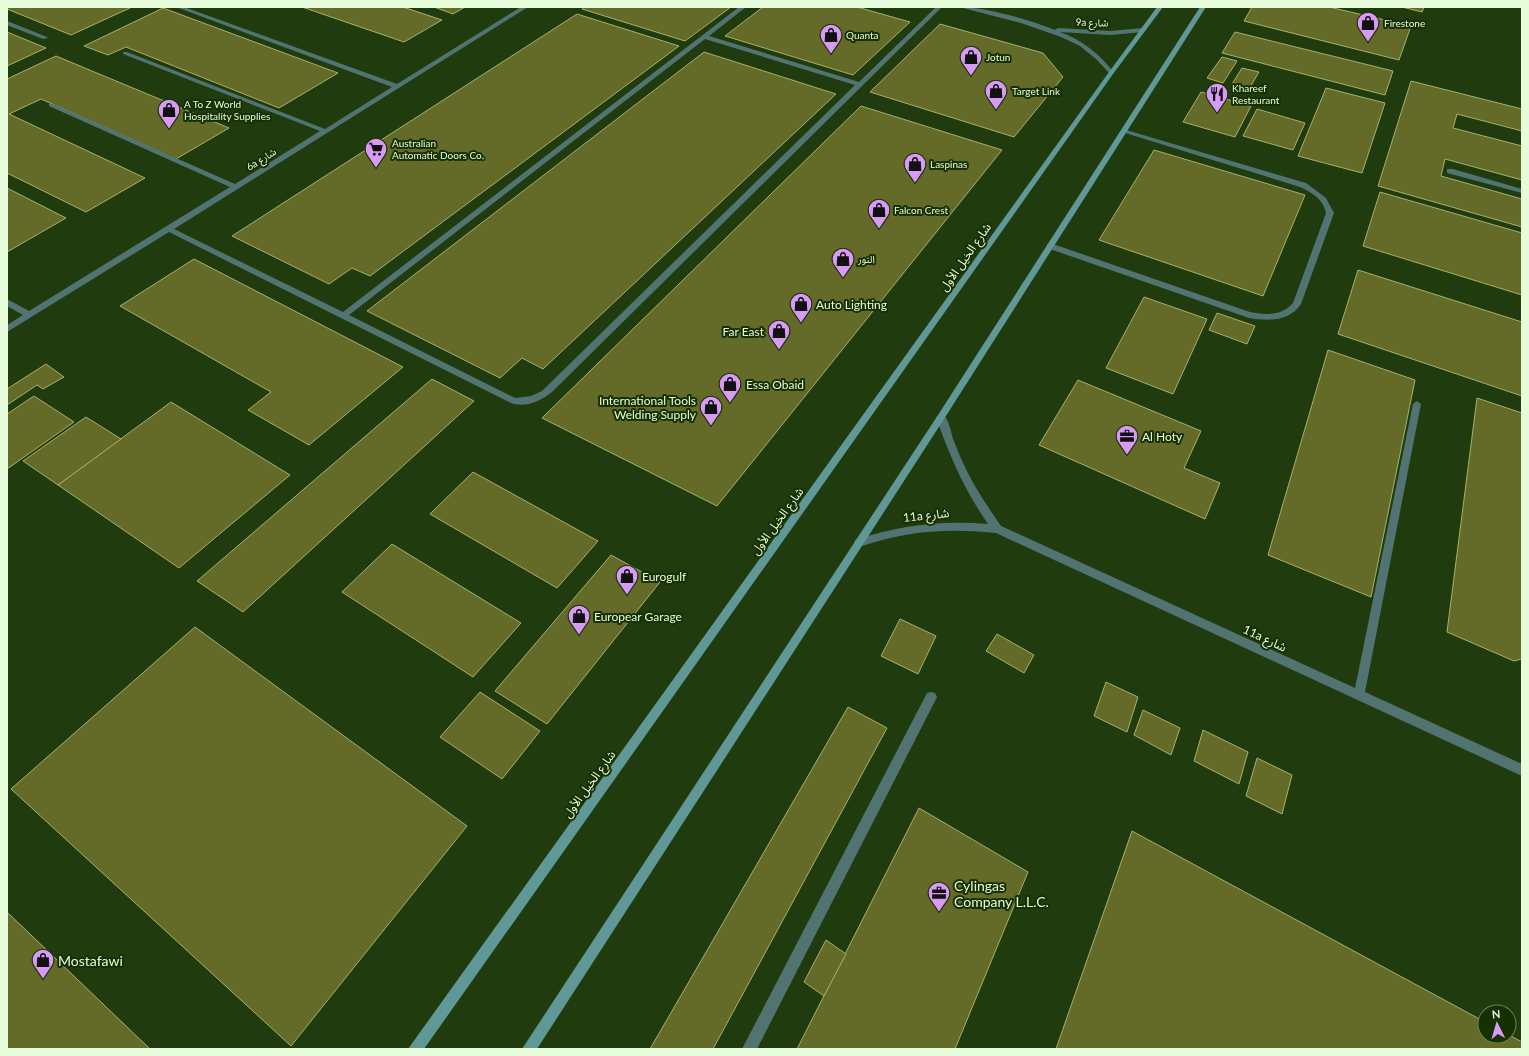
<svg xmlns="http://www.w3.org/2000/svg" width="1529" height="1056" font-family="Lato,'Noto Sans Arabic',sans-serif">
  <rect width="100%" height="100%" fill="#203b0d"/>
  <g fill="#646b29" stroke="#a8b168">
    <polygon points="7,7 132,7 71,35 7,9"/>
    <polygon points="302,7 403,7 442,20 404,42"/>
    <polygon points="434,7 465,7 453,14"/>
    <polygon points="584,7 731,7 685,41 582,9"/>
    <polygon points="763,7 857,7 910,22 853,75 725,36"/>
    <polygon points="1252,7 1329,7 1411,26 1399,60 1244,21"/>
    <polygon points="1402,7 1424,7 1422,12"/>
    <polygon points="163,8 338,73 279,108 126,47 108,55 84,46"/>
    <polygon points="577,14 679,46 370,276 352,268 329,284 232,236"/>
    <polygon points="940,24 1043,53 1063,77 1014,137 870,92"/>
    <polygon points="7,32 46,48 7,66"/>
    <polygon points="1235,32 1393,71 1385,95 1222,53"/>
    <polygon points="704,52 836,94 543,369 522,358 500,378 367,311"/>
    <polygon points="56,56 229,128 176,159 41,99 9,114 145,178 86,212 7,173 7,79"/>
    <polygon points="1222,57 1237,61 1223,83 1207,78"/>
    <polygon points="1242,68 1259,72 1249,89 1232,84"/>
    <polygon points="1411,81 1522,109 1522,131 1457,114 1453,128 1522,146 1522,180 1445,159 1441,176 1522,199 1522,227 1378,186"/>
    <polygon points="1326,88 1385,103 1362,173 1298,156"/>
    <polygon points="1201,92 1251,106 1235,137 1183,122"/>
    <polygon points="861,106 1002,150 717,506 542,418"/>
    <polygon points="1257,109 1305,123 1293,150 1243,136"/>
    <polygon points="1154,150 1305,195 1263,296 1099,240"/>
    <polygon points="7,188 66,218 7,252"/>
    <polygon points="1380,192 1522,233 1522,295 1363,246"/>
    <polygon points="194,259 403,367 309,445 248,410 271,392 120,306"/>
    <polygon points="1358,270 1522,322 1522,396 1338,334"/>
    <polygon points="1144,297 1207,319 1173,394 1106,368"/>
    <polygon points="1217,313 1255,326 1247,344 1209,330"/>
    <polygon points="1328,350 1415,380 1371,597 1268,555"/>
    <polygon points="46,364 64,377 43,389 37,385 7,405 7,389"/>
    <polygon points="432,379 474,401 243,612 197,581"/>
    <polygon points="1078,380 1201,431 1184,468 1220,483 1205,519 1039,445"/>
    <polygon points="34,396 74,422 7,469 7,414"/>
    <polygon points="1477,398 1522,413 1522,659 1514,661 1447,632"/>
    <polygon points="171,402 290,475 179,568 58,485"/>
    <polygon points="86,417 121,439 58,485 23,461"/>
    <polygon points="473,472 598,541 557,588 430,514"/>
    <polygon points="392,544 521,623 473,677 342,592"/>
    <polygon points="611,555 660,582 547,724 495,691"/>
    <polygon points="900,619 936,636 918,674 881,656"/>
    <polygon points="195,627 467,826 291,1046 11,789"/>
    <polygon points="997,634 1034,655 1024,673 986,651"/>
    <polygon points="1106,682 1138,697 1127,732 1094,716"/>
    <polygon points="480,692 540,731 502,779 440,737"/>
    <polygon points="848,707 887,728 713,1049 650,1049"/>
    <polygon points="1143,710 1180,728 1171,755 1134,735"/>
    <polygon points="1203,730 1248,752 1239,784 1194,761"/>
    <polygon points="1257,758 1292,775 1282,814 1246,796"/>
    <polygon points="919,808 1028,872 955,1049 797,1049"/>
    <polygon points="1132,831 1485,1022 1485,1036 1509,1035 1522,1042 1522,1049 1056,1049"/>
    <polygon points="7,912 150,1049 7,1049"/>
    <polygon points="826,940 846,954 824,996 804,982"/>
  </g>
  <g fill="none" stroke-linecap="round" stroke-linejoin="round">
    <g fill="#517473" fill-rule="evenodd">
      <path d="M 176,7 L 184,7 L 397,84 L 521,7 L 528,7 L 174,229 L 343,312 L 739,7 L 746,7 L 709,36 L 859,82 L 936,7 L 942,7 L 552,392 C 541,401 525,408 511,403 L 169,232 L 7,332 L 7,325 L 23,315 L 7,306 L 7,299 L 29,311 L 230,187 L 49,106 L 49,104 L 53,104 L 235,184 L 320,131 L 123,54 L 123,52 L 127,52 L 325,129 L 392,87 ZM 705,39 L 855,85 L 542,391 L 531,396 L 515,398 L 349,315 Z"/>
      <path d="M 959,7 C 985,7 1031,20 1055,30 L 1058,28 L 1110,31 L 1143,28 L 1146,30 L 1143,32 L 1110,35 L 1060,32 C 1082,40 1100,54 1114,73 L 1111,75 L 1096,59 L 1080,46 L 1061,37 L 1021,23 Z"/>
      <polygon points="7,21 47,37 48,38 43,39 7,25"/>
      <path d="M 1122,130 L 1126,130 L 1306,183 L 1326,198 L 1334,213 L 1301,304 C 1289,322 1268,321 1249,318 L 1047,248 L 1047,244 L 1053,244 L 1250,312 C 1266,315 1282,316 1293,303 L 1326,213 C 1323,199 1313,193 1300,187 L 1122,132 Z"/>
      <polygon points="1447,169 1453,169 1522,189 1522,193 1447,173"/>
      <path d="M 1417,401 L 1421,404 L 1365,692 L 1522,764 L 1522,776 L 996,533 C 944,528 908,531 859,547 L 855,546 L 854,543 L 855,540 C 899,525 942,520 988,524 C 965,491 949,455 936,417 L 941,414 C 949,416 951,434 954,441 C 965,472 982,499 1001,526 L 1355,688 L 1413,404 Z"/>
      <polygon points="931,692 935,693 937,697 935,701 757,1049 742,1049 927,693"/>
    </g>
    <g fill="#5f9897" fill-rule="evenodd">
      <polygon points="1157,7 1163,7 1113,74 424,1049 408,1049 1109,72"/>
      <polygon points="1200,7 1206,7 944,419 537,1049 522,1049 938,415"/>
    </g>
  </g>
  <defs>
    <g id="shop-pin" transform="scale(1.15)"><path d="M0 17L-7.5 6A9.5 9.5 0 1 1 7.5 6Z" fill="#d99af7" stroke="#173002"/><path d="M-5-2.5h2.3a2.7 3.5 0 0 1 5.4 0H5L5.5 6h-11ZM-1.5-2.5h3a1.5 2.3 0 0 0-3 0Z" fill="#111"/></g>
    <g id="restaurant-pin" transform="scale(1.15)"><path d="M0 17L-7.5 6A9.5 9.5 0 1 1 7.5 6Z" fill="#d99af7" stroke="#173002"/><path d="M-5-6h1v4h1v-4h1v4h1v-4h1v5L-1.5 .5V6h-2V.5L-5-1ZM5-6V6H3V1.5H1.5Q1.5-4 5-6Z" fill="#111"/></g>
    <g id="supermarket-pin" transform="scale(1.15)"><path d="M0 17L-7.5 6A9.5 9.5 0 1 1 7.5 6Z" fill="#d99af7" stroke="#173002"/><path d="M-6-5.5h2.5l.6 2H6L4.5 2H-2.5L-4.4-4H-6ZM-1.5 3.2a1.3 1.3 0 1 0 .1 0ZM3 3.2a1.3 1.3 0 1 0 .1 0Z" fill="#111"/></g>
    <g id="office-pin" transform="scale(1.15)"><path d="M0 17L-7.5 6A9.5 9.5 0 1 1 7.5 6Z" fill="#d99af7" stroke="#173002"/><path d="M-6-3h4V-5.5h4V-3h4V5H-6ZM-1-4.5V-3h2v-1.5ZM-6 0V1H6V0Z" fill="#111"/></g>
  </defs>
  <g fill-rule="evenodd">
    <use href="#shop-pin" x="1368" y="23"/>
    <use href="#shop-pin" x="831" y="35"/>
    <use href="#shop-pin" x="971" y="57"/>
    <use href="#shop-pin" x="996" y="91"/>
    <use href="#restaurant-pin" x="1217" y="94"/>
    <use href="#shop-pin" x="169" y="110"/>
    <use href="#supermarket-pin" x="376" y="149"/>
    <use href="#shop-pin" x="915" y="164"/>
    <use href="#shop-pin" x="879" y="210"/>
    <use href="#shop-pin" x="843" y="259"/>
    <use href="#shop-pin" x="801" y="304"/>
    <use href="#shop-pin" x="779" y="331"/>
    <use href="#shop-pin" x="730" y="384"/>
    <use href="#shop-pin" x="711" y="407"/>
    <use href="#office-pin" x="1127" y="436"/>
    <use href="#shop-pin" x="627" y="576"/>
    <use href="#shop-pin" x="579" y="616"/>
    <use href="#office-pin" x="939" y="893"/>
    <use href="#shop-pin" x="43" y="960"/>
  </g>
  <g text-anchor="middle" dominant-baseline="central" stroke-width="4" stroke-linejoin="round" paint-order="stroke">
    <g font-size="10" fill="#e7fcdb" stroke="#173002">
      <text transform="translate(1092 22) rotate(2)">9a شارع</text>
      <text transform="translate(261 159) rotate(-32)">6a شارع</text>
    </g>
    <g font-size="10" fill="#e7fcdb" stroke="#173002" text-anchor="start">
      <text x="1384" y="23">Firestone</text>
      <text x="846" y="35">Quanta</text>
      <text x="986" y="57">Jotun</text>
      <text x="1232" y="88">Khareef<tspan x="1232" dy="12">Restaurant</tspan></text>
      <text x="1012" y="91">Target Link</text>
      <text x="184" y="104">A To Z World<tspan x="184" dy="12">Hospitality Supplies</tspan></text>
      <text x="392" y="143">Australian<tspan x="392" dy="12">Automatic Doors Co.</tspan></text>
      <text x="930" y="164">Laspinas</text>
      <text x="894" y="210">Falcon Crest</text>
      <text x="858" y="259">النور</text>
    </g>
    <g font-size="12" fill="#e7fcdb" stroke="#173002">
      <text transform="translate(965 257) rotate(-55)">شارع الخيل الأول</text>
      <text transform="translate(926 515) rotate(-6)">11a شارع</text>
      <text transform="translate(777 521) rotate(-54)">شارع الخيل الأول</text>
      <text transform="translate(1265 638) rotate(25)">11a شارع</text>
      <text transform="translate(589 784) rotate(-54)">شارع الخيل الأول</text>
    </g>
    <g font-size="12" fill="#e7fcdb" stroke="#173002" text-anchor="start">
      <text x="816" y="304">Auto Lighting</text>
      <text x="764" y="331" text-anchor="end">Far East</text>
      <text x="746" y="384">Essa Obaid</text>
      <text x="696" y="400" text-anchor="end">International Tools<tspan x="696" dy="14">Welding Supply</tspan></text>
      <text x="1142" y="436">Al Hoty</text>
      <text x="642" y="576">Eurogulf</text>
      <text x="594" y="616">Europear Garage</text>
    </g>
    <g font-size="14" fill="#e7fcdb" stroke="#173002" text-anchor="start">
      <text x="954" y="885">Cylingas<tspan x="954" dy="16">Company L.L.C.</tspan></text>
      <text x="58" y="960">Mostafawi</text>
    </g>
  </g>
  <rect width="1529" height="1056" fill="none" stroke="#e7fcdb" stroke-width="16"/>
  <g transform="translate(1497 1024) rotate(355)"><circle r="19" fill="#173002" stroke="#6a8259"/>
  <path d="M0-3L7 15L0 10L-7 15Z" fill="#d99af7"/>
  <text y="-6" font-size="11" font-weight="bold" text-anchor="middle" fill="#e7fcdb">N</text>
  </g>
</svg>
